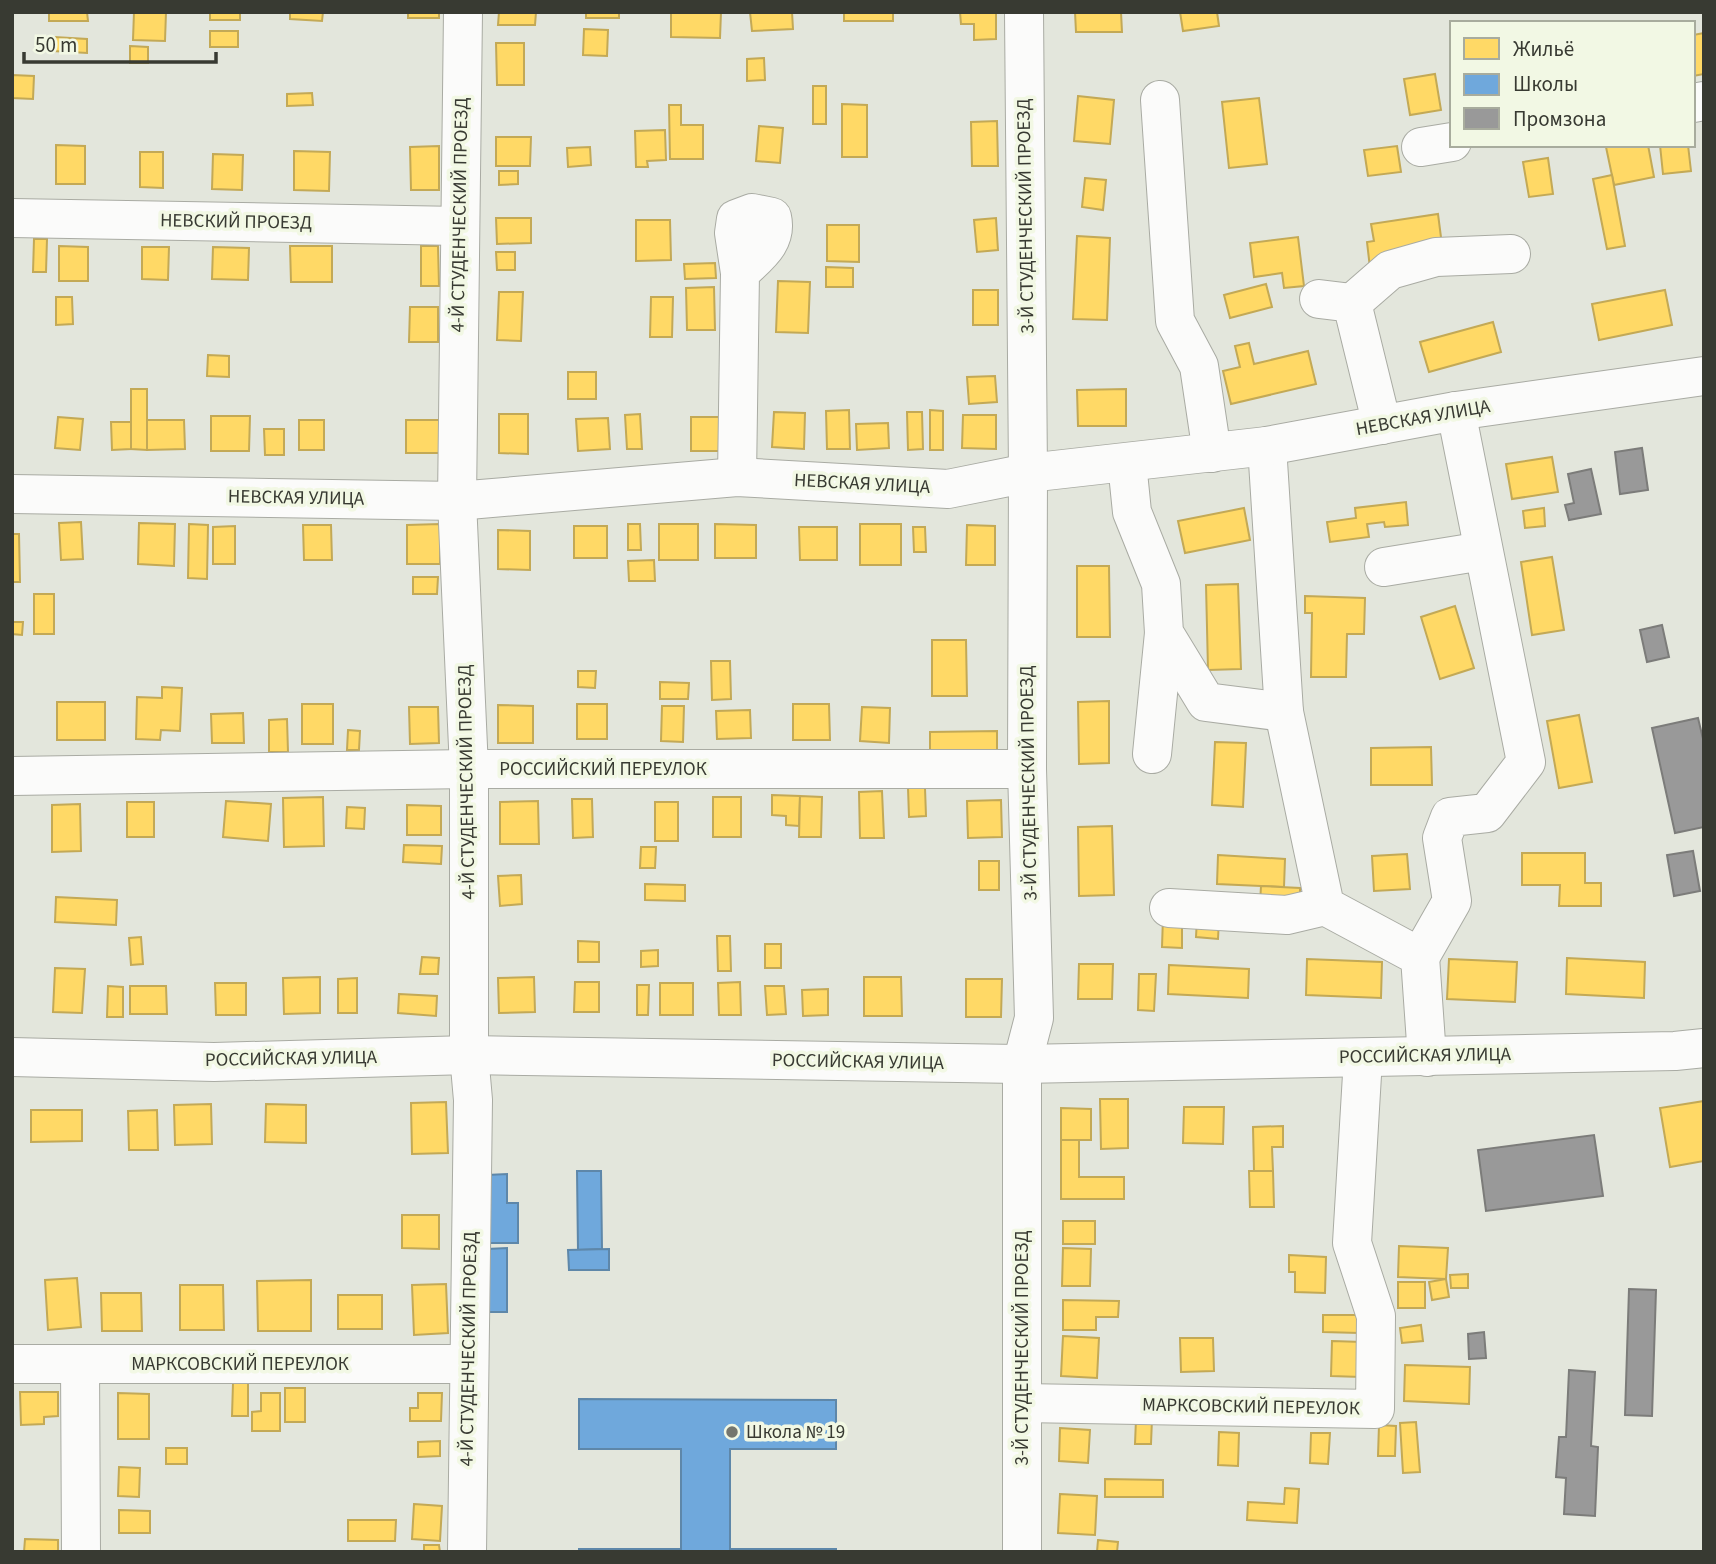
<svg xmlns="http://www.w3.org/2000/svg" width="1716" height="1564" font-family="'Source Sans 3',sans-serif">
  <rect width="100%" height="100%" fill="#e3e6dc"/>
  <g fill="#ffd966" stroke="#c3a956" stroke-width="2">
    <polygon points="49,12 87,12 88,21 49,21"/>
    <polygon points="134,12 166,12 165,41 133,40"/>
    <rect x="210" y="12" width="30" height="8"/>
    <polygon points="290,12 323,12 322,21 290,19"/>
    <rect x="408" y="12" width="31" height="6"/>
    <polygon points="499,12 536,12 535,25 498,25"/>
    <rect x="586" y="12" width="33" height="6"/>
    <polygon points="671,12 721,12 720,38 671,37"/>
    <polygon points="750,12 792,12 793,29 752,31"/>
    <rect x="844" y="12" width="49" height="9"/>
    <polygon points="960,12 996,12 996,39 974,40 974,24 961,24"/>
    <polygon points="1075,12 1121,12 1122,32 1076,32"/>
    <polygon points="1180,12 1217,12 1219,26 1183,31"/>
    <polygon points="584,29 608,30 607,56 583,55"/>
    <rect x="210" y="31" width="28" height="16"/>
    <polygon points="1704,33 1704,74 1693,76 1693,35"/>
    <polygon points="54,37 87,39 87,53 53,51"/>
    <polygon points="496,43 524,43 524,85 497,85"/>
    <polygon points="130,46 148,47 148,63 130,63"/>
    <polygon points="764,58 765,80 747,81 747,59"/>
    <polygon points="1435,74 1441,110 1410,115 1404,79"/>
    <polygon points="12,75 34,76 33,99 12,98"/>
    <rect x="813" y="86" width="13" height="38"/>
    <polygon points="312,93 313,105 287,106 287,94"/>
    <polygon points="1078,96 1114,100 1110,144 1074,141"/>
    <polygon points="1259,98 1267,164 1229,168 1222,102"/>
    <polygon points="842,104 867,105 867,157 842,157"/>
    <polygon points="669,105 681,105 681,125 703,125 703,159 670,159"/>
    <polygon points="997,121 998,166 972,166 971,122"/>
    <polygon points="759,126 783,128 780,163 756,161"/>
    <polygon points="665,130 666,160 647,161 648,167 636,167 635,131"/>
    <polygon points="496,137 531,137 530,166 496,166"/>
    <polygon points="56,145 85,146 85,184 56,184"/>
    <polygon points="1617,145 1648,145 1654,177 1614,185 1606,147"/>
    <polygon points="1660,145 1688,145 1691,171 1663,174"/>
    <polygon points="439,146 439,190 411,190 410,147"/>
    <polygon points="1397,146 1401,172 1368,176 1364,150"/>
    <polygon points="590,147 591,165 568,167 567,148"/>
    <polygon points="294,151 330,152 329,191 294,190"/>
    <polygon points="140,152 163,152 163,188 140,187"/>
    <polygon points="213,154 243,155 242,190 212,189"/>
    <polygon points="1548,158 1553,194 1529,197 1523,162"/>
    <polygon points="499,171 518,171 518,184 499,185"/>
    <polygon points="1612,175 1625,246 1607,249 1593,179"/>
    <polygon points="1085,178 1106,180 1103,210 1082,207"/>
    <polygon points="1438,214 1442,245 1370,268 1367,242 1374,241 1371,224"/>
    <polygon points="496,218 531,218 531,243 497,244"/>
    <polygon points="996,218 998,250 977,252 974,220"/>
    <polygon points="636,220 670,220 671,260 636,261"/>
    <polygon points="827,225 859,225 859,262 827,261"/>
    <polygon points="1077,236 1110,238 1107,320 1073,319"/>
    <polygon points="1298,237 1304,286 1284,288 1282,273 1254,277 1250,243"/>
    <polygon points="34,239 47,239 46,272 33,272"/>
    <polygon points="59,246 88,247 88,281 59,281"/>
    <polygon points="290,246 332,246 332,282 291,282"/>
    <polygon points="421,246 438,246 439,286 421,286"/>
    <polygon points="142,247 169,247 168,280 142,279"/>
    <polygon points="213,247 249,248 248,280 212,279"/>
    <polygon points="496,252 515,252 515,270 497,270"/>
    <polygon points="715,263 716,278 685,279 684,264"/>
    <polygon points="826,267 853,268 853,287 826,287"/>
    <polygon points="778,281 810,282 808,333 776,332"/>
    <polygon points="1266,284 1272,307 1230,318 1224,295"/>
    <polygon points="714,287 715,330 687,330 686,288"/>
    <rect x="973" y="290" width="25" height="35"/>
    <polygon points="1665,290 1672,325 1599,340 1592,304"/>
    <polygon points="499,292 523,292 521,341 497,340"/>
    <polygon points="56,297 72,297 73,324 56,325"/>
    <polygon points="651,297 673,297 672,337 650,337"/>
    <polygon points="410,307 438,307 438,342 409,342"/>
    <polygon points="1493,322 1501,352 1429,372 1420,342"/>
    <polygon points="1249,343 1254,364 1308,351 1316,384 1231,404 1223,371 1240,367 1235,346"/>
    <polygon points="208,355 229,356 229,377 207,376"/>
    <rect x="568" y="372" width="28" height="27"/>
    <polygon points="995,376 997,402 969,404 967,377"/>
    <polygon points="131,389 147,389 147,450 131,449"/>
    <polygon points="1126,389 1126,426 1078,426 1077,390"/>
    <polygon points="849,410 850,449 827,449 826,411"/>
    <polygon points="930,410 943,411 943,450 930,450"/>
    <polygon points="774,412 805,413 804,449 772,447"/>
    <polygon points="907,412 922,412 923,449 908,450"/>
    <polygon points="499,414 528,414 528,454 499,453"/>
    <polygon points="640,414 642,449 627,449 625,415"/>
    <polygon points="963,415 996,415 996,449 962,448"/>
    <polygon points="211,416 250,416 249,451 211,451"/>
    <polygon points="58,417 83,419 80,450 55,448"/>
    <rect x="691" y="417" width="28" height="34"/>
    <polygon points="608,418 610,449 578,451 576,419"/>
    <polygon points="147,420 184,420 185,449 147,450"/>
    <rect x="299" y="420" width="25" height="30"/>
    <rect x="406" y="420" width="34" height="33"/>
    <polygon points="111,422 131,422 131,449 112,450"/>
    <polygon points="888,423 889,448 857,450 856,424"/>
    <polygon points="264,429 284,429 284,455 265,455"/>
    <polygon points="1552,457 1558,492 1512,499 1506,464"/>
    <polygon points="1406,502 1408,525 1385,527 1384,522 1367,524 1369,537 1330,542 1327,522 1356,518 1355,508"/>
    <polygon points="1244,508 1250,540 1185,553 1178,521"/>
    <polygon points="1544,508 1545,526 1525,528 1523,511"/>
    <polygon points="81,522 83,559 61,560 59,523"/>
    <polygon points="139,523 175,524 174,566 138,564"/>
    <polygon points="189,524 208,525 207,579 188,578"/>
    <polygon points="440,524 440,564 407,564 407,525"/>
    <polygon points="628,524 640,524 641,550 628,550"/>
    <rect x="659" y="524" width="39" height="36"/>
    <polygon points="715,524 756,525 756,558 715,558"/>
    <rect x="860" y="524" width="41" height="41"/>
    <polygon points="303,525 331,525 332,560 304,560"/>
    <polygon points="967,525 995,526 995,565 966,565"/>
    <polygon points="235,526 235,564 213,564 213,527"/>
    <rect x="574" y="526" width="33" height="32"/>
    <polygon points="799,527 837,527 837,560 800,560"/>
    <polygon points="913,527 925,527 926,552 914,552"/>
    <polygon points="498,530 530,531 530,570 498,569"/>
    <polygon points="12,534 19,534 20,582 12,582"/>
    <polygon points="1552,557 1564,630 1532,635 1521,562"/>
    <polygon points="654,560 655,581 629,581 628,561"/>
    <polygon points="1077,566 1109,566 1110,637 1077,637"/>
    <polygon points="413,577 438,577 437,594 413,594"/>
    <polygon points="1238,584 1241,669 1208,670 1206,585"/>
    <rect x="34" y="594" width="20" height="40"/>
    <polygon points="1305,596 1365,598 1364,634 1347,634 1346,677 1311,677 1312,613 1305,613"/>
    <polygon points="1455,606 1474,668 1440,679 1421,617"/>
    <polygon points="12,622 23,622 22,635 12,634"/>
    <polygon points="932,640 966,640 967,696 932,696"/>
    <polygon points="711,661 730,661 731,699 712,700"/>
    <polygon points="578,671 596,671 595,688 578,687"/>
    <polygon points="660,682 689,683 688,699 660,699"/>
    <polygon points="162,687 182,688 180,731 161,730 160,740 136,739 137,697 162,698"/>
    <polygon points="1109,701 1109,763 1079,764 1078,702"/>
    <rect x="57" y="702" width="48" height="38"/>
    <rect x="302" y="704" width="31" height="40"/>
    <rect x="577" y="704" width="30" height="35"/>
    <polygon points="793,704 829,704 830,740 793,740"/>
    <polygon points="498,705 533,706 533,743 498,743"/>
    <polygon points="662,706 684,706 683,742 661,741"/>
    <polygon points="409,707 438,707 439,743 410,744"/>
    <polygon points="862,707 890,708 889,743 860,741"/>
    <polygon points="750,710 751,738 717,739 716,711"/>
    <polygon points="243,713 244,743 212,743 211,714"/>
    <polygon points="1579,715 1592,782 1559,788 1547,721"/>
    <polygon points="287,719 288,752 269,752 269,720"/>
    <polygon points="348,730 360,731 359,750 347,750"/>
    <polygon points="997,731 997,752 930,753 930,732"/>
    <polygon points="1215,742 1246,743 1243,807 1212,805"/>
    <polygon points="1431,747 1432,785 1371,785 1371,748"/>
    <polygon points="908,788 925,788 926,816 909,817"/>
    <polygon points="882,791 884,838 860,838 859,792"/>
    <polygon points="772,795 800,796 799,826 786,825 786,816 772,815"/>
    <polygon points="800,796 822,797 821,837 799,837"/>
    <polygon points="323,797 324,846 284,847 283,798"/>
    <rect x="713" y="797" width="28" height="40"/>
    <polygon points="572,799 592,799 593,837 573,838"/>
    <polygon points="1001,800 1002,837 968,838 967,801"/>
    <polygon points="226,801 271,804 268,841 223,837"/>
    <polygon points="538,801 539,844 500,844 500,802"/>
    <rect x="127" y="802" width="27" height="35"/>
    <rect x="655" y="802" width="23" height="39"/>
    <polygon points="80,804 81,851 52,852 52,805"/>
    <polygon points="407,805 441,806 441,835 407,835"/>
    <polygon points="347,807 365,808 364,829 346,828"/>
    <polygon points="1112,826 1114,895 1079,896 1078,827"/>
    <polygon points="404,845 442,846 441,864 403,862"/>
    <polygon points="641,847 656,847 655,868 640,868"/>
    <polygon points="1522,853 1585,853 1585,883 1601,883 1601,906 1559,906 1560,885 1522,885"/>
    <polygon points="1407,854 1410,889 1374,891 1372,856"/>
    <polygon points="1218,855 1285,859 1284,887 1217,884"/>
    <rect x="979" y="861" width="20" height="29"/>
    <polygon points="521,875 522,904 500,906 498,876"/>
    <polygon points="645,884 685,885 685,901 645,900"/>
    <polygon points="1261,886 1300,888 1300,906 1260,904"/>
    <polygon points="56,897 117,900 116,925 55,922"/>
    <polygon points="1163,917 1182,918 1182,948 1162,947"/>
    <polygon points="1197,918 1219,919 1218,939 1196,937"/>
    <polygon points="717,936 730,936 731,971 718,971"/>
    <polygon points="141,937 143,964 131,965 129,938"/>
    <polygon points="578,941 599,942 599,962 578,962"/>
    <rect x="765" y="944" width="16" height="24"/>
    <polygon points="658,950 658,966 641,967 641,951"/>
    <polygon points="422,957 439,958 438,974 420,974"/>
    <polygon points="1567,958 1645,962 1644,998 1566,994"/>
    <polygon points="1307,959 1382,962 1381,998 1306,995"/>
    <polygon points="1449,959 1517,962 1515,1002 1447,999"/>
    <polygon points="1079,964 1113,964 1112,999 1078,999"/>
    <polygon points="1169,965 1249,969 1248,998 1168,994"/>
    <polygon points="55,968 85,969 82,1013 53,1012"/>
    <polygon points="1139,974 1156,974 1154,1011 1138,1010"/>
    <polygon points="320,977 320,1013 284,1014 283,978"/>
    <polygon points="534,977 535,1012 499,1013 498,978"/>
    <polygon points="864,977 901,977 902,1016 864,1016"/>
    <polygon points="357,978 357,1013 338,1013 338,979"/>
    <polygon points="966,979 1002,979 1001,1017 966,1017"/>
    <polygon points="575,982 599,982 599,1012 574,1012"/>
    <polygon points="740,982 741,1015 719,1015 718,983"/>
    <polygon points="215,983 246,983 246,1015 216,1015"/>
    <rect x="660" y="983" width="33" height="32"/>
    <polygon points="637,985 649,985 648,1015 637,1015"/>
    <polygon points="108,986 123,987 123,1017 107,1017"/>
    <polygon points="130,986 166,986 167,1014 130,1014"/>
    <polygon points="765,986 784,986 786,1014 767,1015"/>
    <polygon points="828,989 828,1015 803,1016 802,990"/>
    <polygon points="399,994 437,996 436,1016 398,1013"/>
    <polygon points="1100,1099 1128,1099 1128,1148 1101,1149"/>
    <polygon points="1704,1101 1704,1161 1670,1167 1660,1108"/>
    <polygon points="446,1102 448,1153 412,1154 411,1103"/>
    <polygon points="211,1104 212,1144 175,1145 174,1105"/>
    <polygon points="266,1104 306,1105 306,1143 265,1142"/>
    <polygon points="1184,1107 1224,1107 1223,1144 1183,1143"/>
    <polygon points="1061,1108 1091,1109 1091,1140 1061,1140"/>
    <polygon points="31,1110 82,1110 82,1141 31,1142"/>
    <polygon points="157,1110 158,1150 129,1150 128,1111"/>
    <polygon points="1283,1126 1283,1147 1272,1147 1273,1171 1254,1171 1253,1127"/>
    <polygon points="1061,1140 1079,1140 1079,1177 1124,1177 1124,1199 1061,1199"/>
    <polygon points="1249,1171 1273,1171 1274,1207 1250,1207"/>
    <polygon points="402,1215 439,1215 439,1249 402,1248"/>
    <rect x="1063" y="1221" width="32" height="23"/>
    <polygon points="1399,1246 1448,1248 1446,1279 1398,1277"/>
    <polygon points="1063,1248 1091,1249 1090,1286 1062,1286"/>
    <polygon points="1289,1255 1326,1257 1325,1293 1295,1292 1295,1272 1289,1272"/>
    <polygon points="1468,1274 1468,1288 1451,1288 1450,1275"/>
    <polygon points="77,1278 81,1327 48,1330 45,1280"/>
    <polygon points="1446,1279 1449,1297 1432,1300 1429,1282"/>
    <polygon points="311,1280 311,1331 258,1331 257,1281"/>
    <rect x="1398" y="1282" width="27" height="26"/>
    <polygon points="446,1284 448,1333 414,1335 412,1285"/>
    <polygon points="180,1285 223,1285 224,1330 180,1330"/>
    <polygon points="101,1293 141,1293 142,1331 102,1331"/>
    <rect x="338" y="1295" width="44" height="34"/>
    <polygon points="1063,1300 1119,1301 1118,1317 1096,1317 1096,1330 1063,1330"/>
    <polygon points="1323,1315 1360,1315 1359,1333 1323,1332"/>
    <polygon points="1421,1325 1423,1341 1402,1343 1400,1328"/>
    <polygon points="1063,1336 1099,1338 1097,1378 1061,1376"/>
    <polygon points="1180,1338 1213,1338 1214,1371 1181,1372"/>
    <polygon points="1332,1341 1362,1342 1361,1377 1331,1376"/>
    <polygon points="1405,1365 1470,1367 1469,1404 1404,1401"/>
    <polygon points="233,1383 248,1383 248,1416 232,1416"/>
    <rect x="285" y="1388" width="20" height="34"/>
    <polygon points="20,1392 58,1392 58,1416 44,1417 44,1424 21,1425"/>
    <polygon points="118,1393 149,1394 149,1439 118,1439"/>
    <polygon points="261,1393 280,1393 280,1431 252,1431 252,1412 261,1411"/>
    <polygon points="418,1393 442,1393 441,1421 410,1421 410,1408 418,1408"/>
    <polygon points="1136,1419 1152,1419 1151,1444 1135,1444"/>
    <polygon points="1416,1422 1420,1472 1403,1473 1400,1423"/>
    <polygon points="1379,1425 1396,1426 1395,1456 1378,1456"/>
    <polygon points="1060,1428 1090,1430 1088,1463 1059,1461"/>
    <polygon points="1219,1432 1239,1433 1238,1466 1218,1465"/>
    <polygon points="1311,1433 1330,1433 1328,1464 1310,1463"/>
    <polygon points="440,1441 440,1456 418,1457 418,1442"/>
    <rect x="166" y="1448" width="21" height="16"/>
    <polygon points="119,1467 140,1468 139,1497 118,1496"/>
    <polygon points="1105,1479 1163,1480 1163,1497 1105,1497"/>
    <polygon points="1285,1488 1299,1489 1297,1523 1247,1520 1248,1502 1284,1504"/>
    <polygon points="1060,1494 1097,1496 1095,1535 1058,1533"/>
    <polygon points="414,1504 442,1506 440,1541 412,1539"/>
    <polygon points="119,1510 150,1511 150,1533 119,1533"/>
    <polygon points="348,1520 396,1520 395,1541 348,1541"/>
    <polygon points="25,1539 58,1540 58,1552 24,1552"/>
    <polygon points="1098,1540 1118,1542 1117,1552 1097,1552"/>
    <polygon points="424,1545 439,1545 440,1552 424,1552"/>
  </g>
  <g fill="#6fa8dc" stroke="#5e87a9" stroke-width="2">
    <polygon points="577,1171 601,1171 602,1249 578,1250"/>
    <polygon points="507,1174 507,1203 518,1203 518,1243 487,1243 487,1175"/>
    <polygon points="507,1248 507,1312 487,1312 487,1249"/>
    <polygon points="609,1249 609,1270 569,1270 568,1250"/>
    <polygon points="579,1399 836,1400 836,1449 730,1449 730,1549 836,1549 836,1552 579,1552 579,1549 681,1549 681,1449 579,1449"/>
  </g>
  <g fill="#999" stroke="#7c7c7a" stroke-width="2">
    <polygon points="1642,448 1648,490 1620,494 1615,452"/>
    <polygon points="1591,469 1601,514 1569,520 1565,505 1574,503 1568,474"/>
    <polygon points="1662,625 1669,657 1647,662 1640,630"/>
    <polygon points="1698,718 1704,743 1704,827 1675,833 1652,728"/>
    <polygon points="1693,851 1700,891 1674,896 1667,855"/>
    <polygon points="1594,1135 1603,1196 1486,1211 1478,1150"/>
    <polygon points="1629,1289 1656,1290 1652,1416 1625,1415"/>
    <polygon points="1484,1332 1486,1358 1469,1359 1468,1334"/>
    <polygon points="1569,1370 1595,1372 1591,1446 1598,1447 1595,1516 1564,1514 1566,1478 1556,1477 1559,1437 1566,1437"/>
  </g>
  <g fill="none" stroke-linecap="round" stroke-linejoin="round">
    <g stroke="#a9aba3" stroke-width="40">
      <g id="minor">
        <polyline points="463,12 457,501 469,769 469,1055 473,1100 467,1552"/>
        <polyline points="1160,100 1175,321 1199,366 1212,453"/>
        <polyline points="1693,103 1704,101"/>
        <polyline points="1421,147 1452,142"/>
        <polyline points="12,218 460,226"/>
        <polyline points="1319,299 1352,303 1382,425"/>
        <polyline points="1352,303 1390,270 1436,257 1511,254"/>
        <polyline points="1267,446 1284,712 1325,906 1420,957 1427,1057"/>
        <polyline points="1127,463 1132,512 1161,584 1164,633 1206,702 1284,712"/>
        <path d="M 737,477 L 740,273 C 757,256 778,243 772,217 L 752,213 L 736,219 L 734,233 L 740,273"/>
        <polyline points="12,494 457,501 737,477 948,489 1028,473 1267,446 1456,411 1704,376"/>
        <polyline points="1384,567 1483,551"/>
        <polyline points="1152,754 1164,633"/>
        <polyline points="12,776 469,769 1027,769"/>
        <polyline points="1169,908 1287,915 1325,906"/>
        <polyline points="1420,957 1452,901 1442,838 1450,817 1487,813 1526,762 1456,411"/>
        <polyline points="12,1057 214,1062 469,1055 1022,1064 1675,1051 1704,1048"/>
        <polyline points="12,1364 468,1364"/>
        <polyline points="80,1364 81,1552"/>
        <polyline points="1022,1403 1375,1409 1376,1316 1352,1243 1363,1058"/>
        <polyline points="1022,1552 1022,1064 1034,1018 1027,769 1028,473 1024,12"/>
      </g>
    </g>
    <use href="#minor" stroke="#fbfbfa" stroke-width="38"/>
  </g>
  <circle fill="#74766e" stroke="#f2f8e4" stroke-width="2.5" cx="732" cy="1432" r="7"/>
  <g text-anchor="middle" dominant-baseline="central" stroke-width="7" stroke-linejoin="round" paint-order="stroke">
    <g font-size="19" fill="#383a32" stroke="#f2f8e4">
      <text transform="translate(460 215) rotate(-89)">4-Й СТУДЕНЧЕСКИЙ ПРОЕЗД</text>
      <text transform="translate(1026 216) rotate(-91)">3-Й СТУДЕНЧЕСКИЙ ПРОЕЗД</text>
      <text transform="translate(236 222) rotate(1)">НЕВСКИЙ ПРОЕЗД</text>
      <text transform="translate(1423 418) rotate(-10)">НЕВСКАЯ УЛИЦА</text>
      <text transform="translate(862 484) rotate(3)">НЕВСКАЯ УЛИЦА</text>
      <text transform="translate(296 498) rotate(1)">НЕВСКАЯ УЛИЦА</text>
      <text x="603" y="769">РОССИЙСКИЙ ПЕРЕУЛОК</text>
      <text transform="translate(467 782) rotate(-91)">4-Й СТУДЕНЧЕСКИЙ ПРОЕЗД</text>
      <text transform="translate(1029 783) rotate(-91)">3-Й СТУДЕНЧЕСКИЙ ПРОЕЗД</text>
      <text transform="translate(1425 1056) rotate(-1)">РОССИЙСКАЯ УЛИЦА</text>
      <text transform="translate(291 1059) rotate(-1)">РОССИЙСКАЯ УЛИЦА</text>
      <text transform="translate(858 1062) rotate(1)">РОССИЙСКАЯ УЛИЦА</text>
      <text transform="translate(1022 1348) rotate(-90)">3-Й СТУДЕНЧЕСКИЙ ПРОЕЗД</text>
      <text transform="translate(469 1349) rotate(-89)">4-Й СТУДЕНЧЕСКИЙ ПРОЕЗД</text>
      <text x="240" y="1364">МАРКСОВСКИЙ ПЕРЕУЛОК</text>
      <text transform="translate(1251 1407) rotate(1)">МАРКСОВСКИЙ ПЕРЕУЛОК</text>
    </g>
    <g font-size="19" fill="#383a32" stroke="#f2f8e4" text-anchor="start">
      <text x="746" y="1432">Школа № 19</text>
    </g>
  </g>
  <rect width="1716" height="1564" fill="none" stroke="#383a32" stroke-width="28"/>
  <rect x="1450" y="21" width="245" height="126" fill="#f2f8e4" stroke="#a8ac9d" stroke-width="2"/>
  <rect x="1464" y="38" width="35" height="21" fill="#ffd966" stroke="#a8ac9d" stroke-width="2"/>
  <text x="1513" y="56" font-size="21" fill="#383a32">Жильё</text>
  <rect x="1464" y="74" width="35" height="21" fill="#6fa8dc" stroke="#a8ac9d" stroke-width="2"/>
  <text x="1513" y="91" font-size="21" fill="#383a32">Школы</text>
  <rect x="1464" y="108" width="35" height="21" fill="#999999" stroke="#a8ac9d" stroke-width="2"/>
  <text x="1513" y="126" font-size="21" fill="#383a32">Промзона</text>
  <path d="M24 52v10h192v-10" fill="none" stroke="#383a32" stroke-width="3.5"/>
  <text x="35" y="52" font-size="21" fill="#383a32" stroke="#f2f8e4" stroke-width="5" paint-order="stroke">50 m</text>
</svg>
